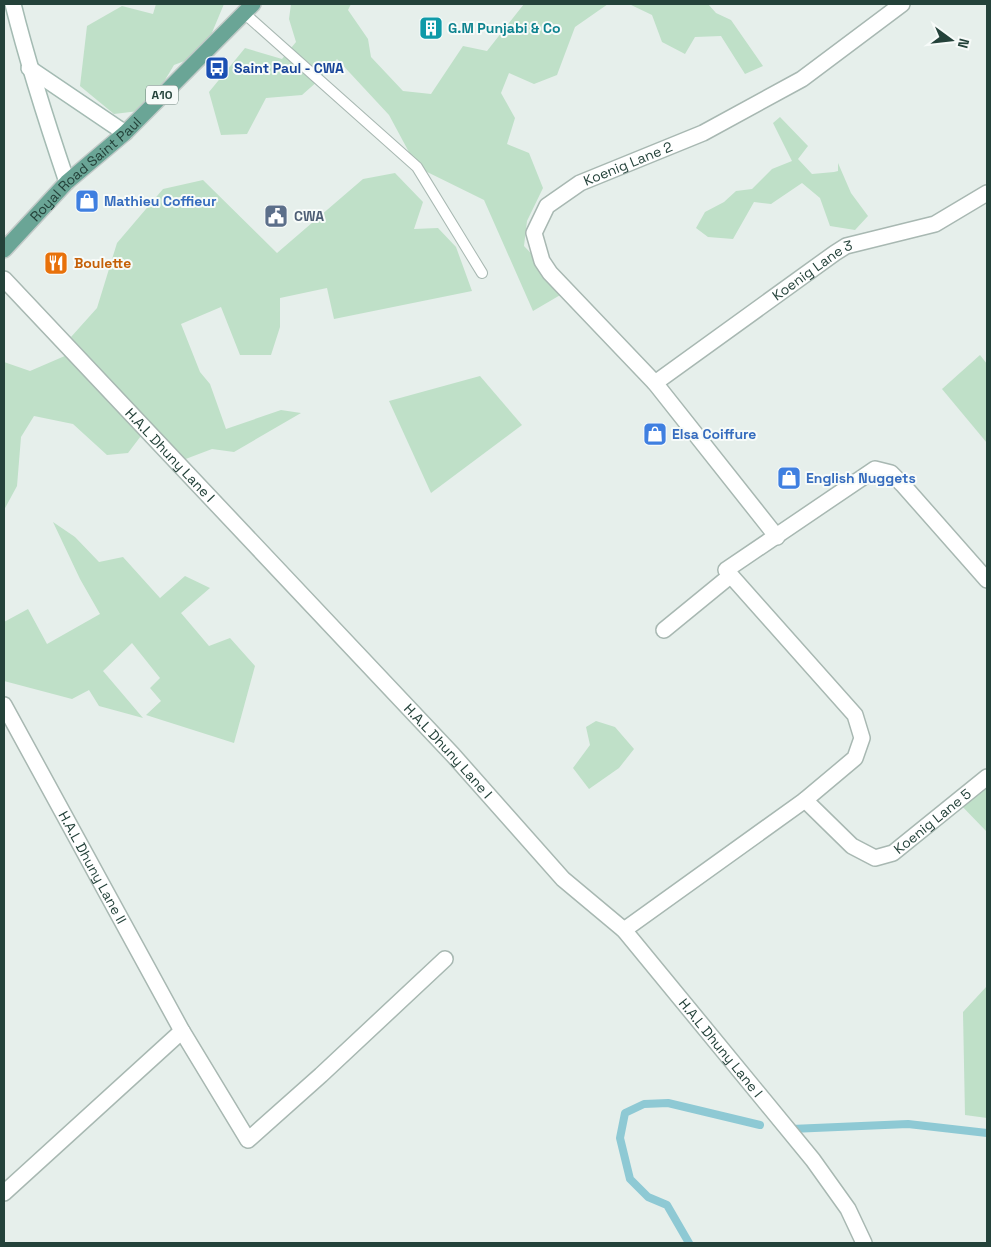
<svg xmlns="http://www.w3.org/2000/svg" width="991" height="1247" font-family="'Space Grotesk',sans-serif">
  <rect width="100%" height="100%" fill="#e6efeb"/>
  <g fill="#bfe0c8">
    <polygon points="156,4 224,4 203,54 174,65 147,110 114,114 80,86 87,26 122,6 153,14"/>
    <polygon points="291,4 351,4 348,10 368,39 371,57 403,91 431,94 463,46 487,51 524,4 608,4 575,27 557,75 534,84 509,73 501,93 515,118 507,144 529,153 543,188 527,221 524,246 550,273 562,294 533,311 484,200 417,167 389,115 337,59 319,80 302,95 266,98 247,134 221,135 209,92 245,48 282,59 296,42 289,19"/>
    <polygon points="629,4 708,4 716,13 731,20 763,66 745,74 721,36 695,37 685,54 662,42 652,15"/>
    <polygon points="780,117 808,146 798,159 812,174 834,172 838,171 838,163 851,193 868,216 855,230 830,226 820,198 802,183 771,204 754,202 733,239 708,237 696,228 705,212 724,202 736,191 752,189 772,169 792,161 773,123"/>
    <polygon points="395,173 423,202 414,229 438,228 456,247 472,291 334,319 327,288 280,298 280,327 271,355 240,355 221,307 181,324 200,372 210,384 226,429 281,410 301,413 234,452 212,449 183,460 150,424 128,453 107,455 73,424 34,416 21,437 17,486 4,510 4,362 30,371 81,349 71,337 97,308 117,243 163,189 203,180 277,253 363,179"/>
    <polygon points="980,355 987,364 987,443 942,389"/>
    <polygon points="480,376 522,425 431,493 389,401"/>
    <polygon points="53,522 75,537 99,562 123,557 160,598 185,576 210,588 181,613 209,646 230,638 255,666 234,743 146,715 161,701 150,688 160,678 132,643 103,671 143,718 99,706 89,690 72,699 4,681 4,622 28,609 47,644 100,614 80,579"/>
    <polygon points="596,721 615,727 634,749 619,768 589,789 573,768 590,745 586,727"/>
    <polygon points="987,777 987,832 957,801"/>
    <polygon points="987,986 987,1118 965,1115 963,1012"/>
  </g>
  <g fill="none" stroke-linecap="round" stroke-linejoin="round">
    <g stroke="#8ec9d4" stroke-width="8">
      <polyline points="791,1129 908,1124 987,1133"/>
      <polyline points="689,1243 667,1205 648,1197 630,1179 620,1138 625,1113 644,1104 668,1103 760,1125"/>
    </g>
    <g stroke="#a8b8b2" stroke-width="12">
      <polyline id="service" points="244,13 417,167 482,273"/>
    </g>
    <g stroke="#a8b8b2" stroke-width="18">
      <g id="minor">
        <path id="s1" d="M 4,279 L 453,755 L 563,879 L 624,930 L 813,1160 L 848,1209 L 864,1243"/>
        <path id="s2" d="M 655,383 L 835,253 L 846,246 L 935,224 L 987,193"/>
        <path id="s3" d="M 777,537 L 655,383 L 550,273 L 542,261 L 534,233 L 547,206 L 580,183 L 703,133 L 802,79 L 902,4"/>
        <polyline points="664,630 730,576"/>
        <path id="s4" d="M 4,705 L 182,1031 L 248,1140 L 321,1075 L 445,959"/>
        <path id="s5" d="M 805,800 L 852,846 L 875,858 L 893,853 L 987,777"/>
        <polyline points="624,930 805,800 855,758 862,738 855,715 726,570 875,469 891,473 904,486 987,580"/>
        <polyline points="4,1193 182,1031"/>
      </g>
    </g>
    <g stroke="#a4bbb3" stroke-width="18">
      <g id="secondary">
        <path d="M 13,4 C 28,64 47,123 67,182"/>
        <polyline points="29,68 125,133"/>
      </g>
    </g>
    <g stroke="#c2cac8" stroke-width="18">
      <g id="primary">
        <path id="s6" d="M 4,250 L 67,182 L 125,133 L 253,4"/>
      </g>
    </g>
    <use href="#service" stroke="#fff" stroke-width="10"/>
    <use href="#minor" stroke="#fff" stroke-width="15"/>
    <use href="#secondary" stroke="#fff" stroke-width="15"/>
    <use href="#primary" stroke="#6aa596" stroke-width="15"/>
  </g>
  <defs>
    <g id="building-square" transform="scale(1.25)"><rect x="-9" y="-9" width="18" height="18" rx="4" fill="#0f9aa8" stroke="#f7fbf9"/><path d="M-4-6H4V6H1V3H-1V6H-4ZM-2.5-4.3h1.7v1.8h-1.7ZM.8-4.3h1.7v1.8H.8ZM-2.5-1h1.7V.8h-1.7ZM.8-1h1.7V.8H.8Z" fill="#fff"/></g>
    <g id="bus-square" transform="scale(1.25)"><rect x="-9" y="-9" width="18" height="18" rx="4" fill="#1a4fb4" stroke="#f7fbf9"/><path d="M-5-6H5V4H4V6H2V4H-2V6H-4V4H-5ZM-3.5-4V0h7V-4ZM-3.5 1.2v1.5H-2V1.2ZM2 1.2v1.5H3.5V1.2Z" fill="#fff"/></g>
    <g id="shop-square" transform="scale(1.25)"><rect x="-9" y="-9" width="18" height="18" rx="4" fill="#3f7fe0" stroke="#f7fbf9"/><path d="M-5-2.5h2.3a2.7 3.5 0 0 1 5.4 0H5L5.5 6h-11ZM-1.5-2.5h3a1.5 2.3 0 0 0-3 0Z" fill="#fff"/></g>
    <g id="civic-square" transform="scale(1.25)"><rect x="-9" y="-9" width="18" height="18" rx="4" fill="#5c6f8a" stroke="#f7fbf9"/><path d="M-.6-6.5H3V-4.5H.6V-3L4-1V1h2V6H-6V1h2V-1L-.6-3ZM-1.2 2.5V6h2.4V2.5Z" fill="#fff"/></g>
    <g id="restaurant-square" transform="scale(1.25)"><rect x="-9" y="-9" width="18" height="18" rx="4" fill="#e8710a" stroke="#f7fbf9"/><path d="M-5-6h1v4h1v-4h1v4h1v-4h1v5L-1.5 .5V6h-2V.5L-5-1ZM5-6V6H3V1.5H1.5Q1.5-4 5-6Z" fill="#fff"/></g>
  </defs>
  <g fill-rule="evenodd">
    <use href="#building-square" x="431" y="28"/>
    <use href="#bus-square" x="217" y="68"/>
    <use href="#shop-square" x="87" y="201"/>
    <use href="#civic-square" x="276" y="216"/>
    <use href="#restaurant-square" x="56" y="263"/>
    <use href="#shop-square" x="655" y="434"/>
    <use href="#shop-square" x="789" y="478"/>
  </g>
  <g text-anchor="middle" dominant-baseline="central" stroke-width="4" stroke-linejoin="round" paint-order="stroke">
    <rect fill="#f7fbf9" stroke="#637a73" stroke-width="1" x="146" y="85.5" width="32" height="19" rx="4"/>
    <g font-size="12" font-weight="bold" fill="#24423a">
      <text x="162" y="95">A10</text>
    </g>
    <g font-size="14" font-weight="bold" fill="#0d838f" stroke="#f7fbf9" text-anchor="start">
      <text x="448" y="28">G.M Punjabi &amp; Co</text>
    </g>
    <g font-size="14" font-weight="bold" fill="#164399" stroke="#f7fbf9" text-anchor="start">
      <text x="234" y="68">Saint Paul - CWA</text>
    </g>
    <g font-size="14" fill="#24423a" stroke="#f7fbf9">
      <text stroke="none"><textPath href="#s3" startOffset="514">Koenig Lane 2</textPath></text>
      <text stroke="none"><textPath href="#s6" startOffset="115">Royal Road Saint Paul</textPath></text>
      <text stroke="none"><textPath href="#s2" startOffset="194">Koenig Lane 3</textPath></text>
      <text stroke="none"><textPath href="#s1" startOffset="242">H.A.L Dhuny Lane I</textPath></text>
      <text stroke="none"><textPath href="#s1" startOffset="648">H.A.L Dhuny Lane I</textPath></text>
      <text stroke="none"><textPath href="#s5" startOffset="161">Koenig Lane 5</textPath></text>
      <text stroke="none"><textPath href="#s4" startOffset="185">H.A.L Dhuny Lane II</textPath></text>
      <text stroke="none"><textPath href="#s1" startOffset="1052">H.A.L Dhuny Lane I</textPath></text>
    </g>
    <g font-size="14" font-weight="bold" fill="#366cbe" stroke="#f7fbf9" text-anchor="start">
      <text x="104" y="201">Mathieu Coffieur</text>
      <text x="672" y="434">Elsa Coiffure</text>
      <text x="806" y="478">English Nuggets</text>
    </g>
    <g font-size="14" font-weight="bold" fill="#4e5e75" stroke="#f7fbf9" text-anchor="start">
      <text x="294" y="216">CWA</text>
    </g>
    <g font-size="14" font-weight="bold" fill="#c56008" stroke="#f7fbf9" text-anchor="start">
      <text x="74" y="263">Boulette</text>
    </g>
  </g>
  <rect width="991" height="1247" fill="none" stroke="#24423a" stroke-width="10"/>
  <g transform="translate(951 40) rotate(105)" stroke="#f7fbf9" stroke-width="4" paint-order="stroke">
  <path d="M0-4L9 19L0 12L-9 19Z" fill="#24423a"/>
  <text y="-8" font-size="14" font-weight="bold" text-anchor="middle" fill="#24423a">N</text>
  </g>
</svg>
